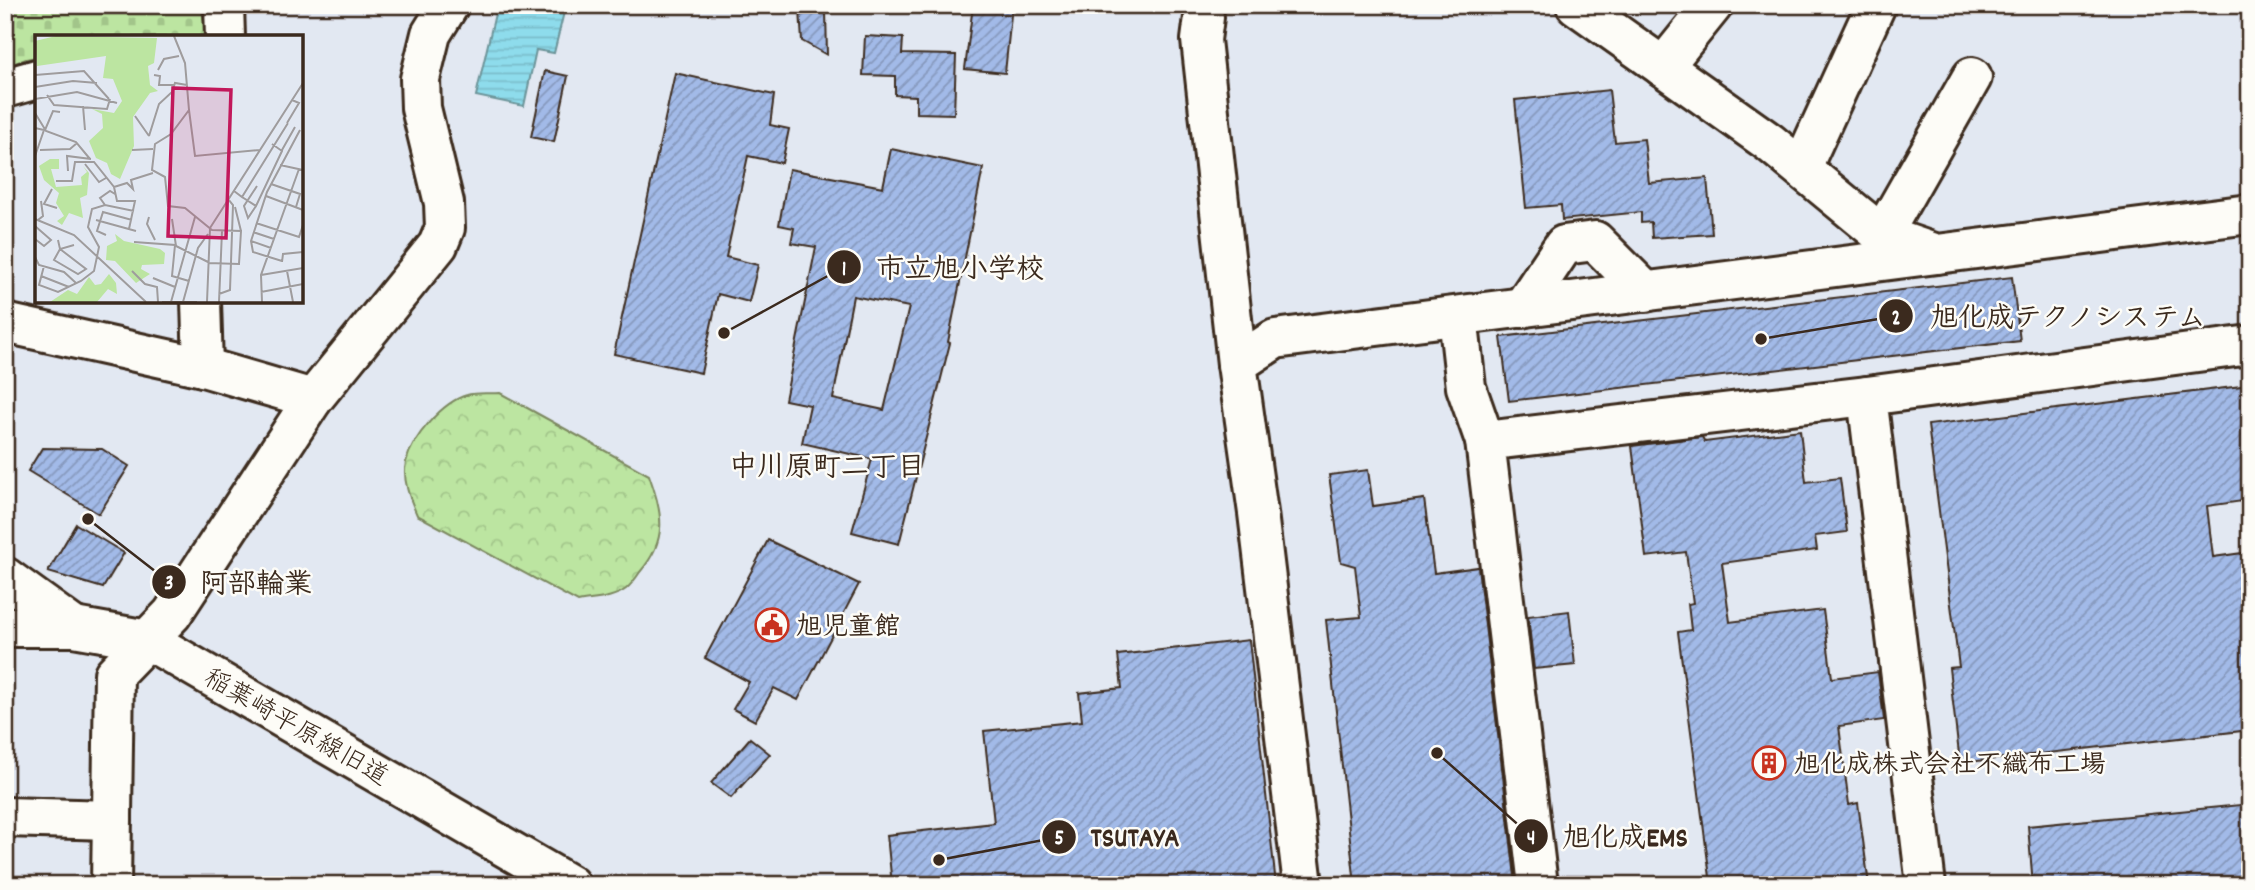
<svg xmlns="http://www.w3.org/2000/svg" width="2255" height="890" font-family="Dekko,'Klee One',sans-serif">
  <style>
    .cemetery { fill: url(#cemetery-stones); stroke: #7c8860; stroke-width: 2 }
    .park { fill: url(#park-crowns); stroke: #7c8860; stroke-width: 2 }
    .water { fill: url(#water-rules); stroke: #6d959a; stroke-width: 2 }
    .building { fill: url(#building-hatch); stroke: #3b2a1e; stroke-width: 2; fill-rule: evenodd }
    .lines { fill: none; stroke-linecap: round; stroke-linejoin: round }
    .minor-casing { stroke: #3b2a1e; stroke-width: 44 }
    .minor { stroke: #fdfcf7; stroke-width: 38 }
    .labels { text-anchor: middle; stroke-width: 5; stroke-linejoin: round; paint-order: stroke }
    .poi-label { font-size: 26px; font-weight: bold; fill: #3b2a1e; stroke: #fdfcf7; text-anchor: start }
    .street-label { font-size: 26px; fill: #3b2a1e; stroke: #fdfcf7 }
    .neighbourhood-label { font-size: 28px; font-weight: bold; fill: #3b2a1e; stroke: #fdfcf7 }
    .inset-road { fill: none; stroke: #9f9c9d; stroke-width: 2 }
    .view { fill: #c2185b; fill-opacity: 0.15; stroke: #c2185b; stroke-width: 3.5 }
    .inset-edge { fill: none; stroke: #3b2a1e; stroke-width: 3.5 }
    .leader { fill: none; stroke: #3b2a1e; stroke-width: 2.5 }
    .callout-dot { fill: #3b2a1e; stroke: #fdfcf7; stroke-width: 2.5 }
    .mark-label { font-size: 21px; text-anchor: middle; font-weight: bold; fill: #fff }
    .callout-label { font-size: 28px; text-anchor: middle; font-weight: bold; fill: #3b2a1e; stroke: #fdfcf7; stroke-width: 5; stroke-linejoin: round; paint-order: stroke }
  </style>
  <defs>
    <pattern id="cemetery-stones" width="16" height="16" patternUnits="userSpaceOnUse" patternTransform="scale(1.75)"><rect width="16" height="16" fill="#bce5a1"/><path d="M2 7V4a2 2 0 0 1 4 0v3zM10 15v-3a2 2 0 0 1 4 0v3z" fill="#a2c58a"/></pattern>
    <pattern id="park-crowns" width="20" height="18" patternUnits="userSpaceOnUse" patternTransform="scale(1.75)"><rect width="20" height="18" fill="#bce5a1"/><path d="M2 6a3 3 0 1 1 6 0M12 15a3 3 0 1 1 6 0" fill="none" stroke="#a2c58a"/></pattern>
    <pattern id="water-rules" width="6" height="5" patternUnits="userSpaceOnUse" patternTransform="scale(1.75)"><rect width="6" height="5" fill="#8edcec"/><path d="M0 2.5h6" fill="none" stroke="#7bbdca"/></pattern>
    <pattern id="building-hatch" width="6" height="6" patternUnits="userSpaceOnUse" patternTransform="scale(1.75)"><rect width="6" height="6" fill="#a2bae8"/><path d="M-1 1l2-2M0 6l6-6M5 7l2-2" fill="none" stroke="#8597bb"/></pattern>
  </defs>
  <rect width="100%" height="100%" fill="#e2e8f2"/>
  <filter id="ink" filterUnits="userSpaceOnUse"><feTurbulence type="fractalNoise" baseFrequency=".0143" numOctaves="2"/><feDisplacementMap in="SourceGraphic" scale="14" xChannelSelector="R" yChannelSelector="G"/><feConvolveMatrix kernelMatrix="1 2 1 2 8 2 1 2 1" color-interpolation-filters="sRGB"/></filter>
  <g filter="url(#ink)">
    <polygon class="cemetery" points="5,5 201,5 207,37 37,37 37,57 26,59 5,67"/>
    <path class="park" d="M500,393l149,82c14,38 19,65 -9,97 -4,6 -9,13 -14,17 -13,10 -33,10 -48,13l-161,-87c-7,-16 -15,-35 -11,-53 6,-24 36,-60 61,-67 9,-3 23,-1 33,-2z"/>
    <polygon class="water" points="497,5 531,5 564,12 554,53 536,50 524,106 476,96"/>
    <g class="building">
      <polygon points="973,5 1012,5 1005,73 965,69"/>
      <polygon points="800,10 826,11 827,55 802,41"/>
      <polygon points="865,36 903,38 902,54 956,55 954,114 916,113 916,96 895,95 895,76 863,75"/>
      <polygon points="545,71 568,76 554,142 531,137"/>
      <polygon points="675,73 774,95 770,125 789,129 782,163 748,156 726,257 758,265 749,302 718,294 701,373 614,354"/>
      <polygon points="1609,90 1615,142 1644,139 1649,183 1707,178 1712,234 1652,238 1651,222 1641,223 1641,212 1562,220 1561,205 1526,208 1515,100"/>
      <path d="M891,149l92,19 -35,174 2,1 -51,201 -47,-12 20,-73 -70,-16 8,-38 -25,-5 31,-153 -25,-4 3,-15 -15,-3 10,-56 94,18zM853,296l56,11 -25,103 -51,-11z"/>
      <polygon points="2012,277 2020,341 1509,401 1501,337"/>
      <polygon points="2250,385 2250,438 2247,439 2250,462 2250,500 2207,506 2213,557 2250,552 2250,730 1960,763 1949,668 1959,667 1928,425"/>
      <polygon points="1800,430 1806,482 1840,478 1847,532 1815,536 1817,550 1722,563 1730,622 1823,610 1832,678 1878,672 1884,720 1839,726 1849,805 1858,803 1869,885 1711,885 1678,632 1691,630 1688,604 1693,603 1686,552 1646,557 1632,446 1702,437 1705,442"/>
      <polygon points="42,448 102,449 129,466 99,514 28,471"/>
      <polygon points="1368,470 1373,506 1424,499 1434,573 1478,567 1516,885 1355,885 1326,620 1361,617 1355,566 1341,562 1329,475"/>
      <polygon points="76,524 124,553 103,588 48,572"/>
      <polygon points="768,540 859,584 798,700 774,688 755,721 733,709 749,682 705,658"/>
      <polygon points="1569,611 1575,665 1534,669 1528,616"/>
      <polygon points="1249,640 1276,885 892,885 887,835 994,823 984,731 1082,721 1079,693 1122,688 1118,655"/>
      <polygon points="750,738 770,754 731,798 711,783"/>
      <polygon points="2250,804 2250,885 2033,885 2028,826"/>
    </g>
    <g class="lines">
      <defs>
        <g id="minor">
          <polyline points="224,5 225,37"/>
          <polyline points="1576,5 1769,142 1882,235 1937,254 2250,214"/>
          <polyline points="1204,17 1201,40 1237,364"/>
          <polyline points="1663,67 1713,5"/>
          <polyline points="5,88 37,79"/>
          <polyline points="1802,167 1876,5"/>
          <polyline points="1882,235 1972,77"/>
          <polyline points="201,301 203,367"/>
          <polyline points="1522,308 1564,245 1595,241 1646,292"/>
          <polyline points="1458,316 1466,387 1485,441"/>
          <polyline points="5,323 203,367 313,399"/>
          <polyline points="5,577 74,627"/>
          <polyline points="5,627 74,627 148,640 570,885"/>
          <polyline points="5,817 112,820"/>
          <polyline points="111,885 114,674 172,614 313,399 438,245 445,228 444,203 421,108 420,79 431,34 449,5"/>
          <polyline points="1303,885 1258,513 1237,364 1275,339 1937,254"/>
          <polyline points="1538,885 1485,441 1867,396"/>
          <polyline points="1926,885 1867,396 2250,345"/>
        </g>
      </defs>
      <use href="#minor" class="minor-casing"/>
      <use href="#minor" class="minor"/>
    </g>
  </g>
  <defs>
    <symbol id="civic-ring" viewBox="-11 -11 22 22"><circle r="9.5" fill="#fdfcf7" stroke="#c8321e" stroke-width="1.5"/><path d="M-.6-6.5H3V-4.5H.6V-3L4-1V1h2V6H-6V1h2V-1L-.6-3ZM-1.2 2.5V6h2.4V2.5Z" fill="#c8321e"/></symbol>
    <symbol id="building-ring" viewBox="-11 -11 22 22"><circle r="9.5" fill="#fdfcf7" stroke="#c8321e" stroke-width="1.5"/><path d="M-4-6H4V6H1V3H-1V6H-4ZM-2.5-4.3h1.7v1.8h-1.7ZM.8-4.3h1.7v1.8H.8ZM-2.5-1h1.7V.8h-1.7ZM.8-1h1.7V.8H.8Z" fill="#c8321e"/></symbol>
  </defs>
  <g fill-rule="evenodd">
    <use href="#civic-ring" x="753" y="606" width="38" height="38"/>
    <use href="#building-ring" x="1750" y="744" width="38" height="38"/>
  </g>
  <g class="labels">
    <g class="poi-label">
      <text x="796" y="634">旭児童館</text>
      <text x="1794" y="772">旭化成株式会社不織布工場</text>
    </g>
    <g class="street-label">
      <text transform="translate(297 726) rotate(30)" y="9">稲葉崎平原線旧道</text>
    </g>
    <g class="neighbourhood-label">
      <text x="827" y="475">中川原町二丁目</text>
    </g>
  </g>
  <g transform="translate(35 35)">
    <rect width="268" height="268" fill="#e2e8f2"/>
    <path d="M21,1l101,2 -3,25 -6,3 2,19 8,6 -8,2 -17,24 1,29 -14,33 -9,-5 -4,-11 -11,-5 -7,-17 14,-13 -1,-14 -10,-5 22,4 8,-12 -9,-22 -10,-1 3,-22 -69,10 -2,-25zM15,124h9v10h-8l5,18 26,-2 -1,-8 6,-5 -4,-6 6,7 -2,22 -7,3 3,20 -14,-5 -7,12 -5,-4 7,-5 -8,-13 3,-10 -15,-13 -5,-14zM80,199l9,7 36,8 5,4 -1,11 -22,1 -1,4 9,5 -14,9 -21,-22 -9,-1 1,-14 10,-5zM74,239l7,9 1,11 -9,-5 -11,13h-47l18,-12 9,4 12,-17 6,8 6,-1z" fill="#bce5a1"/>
    <path class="inset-road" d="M139,1l11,27 4,47 -18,24 -16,10 -3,26 13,7 3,29 17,2 27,22 29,1 -2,33 -31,-1M123,35l6,-11 15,-3M0,40l49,-4 25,28M119,40l6,1 -1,9h15M0,52l38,-6 24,2M12,60l7,10 53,4 3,-10M0,64l42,-7 40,11M48,71l2,24M154,75l6,46 65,-6M0,78l11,18 30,11 14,17M100,81l14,20M252,88l12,-20 -7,-3M0,93l9,2 -9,26M10,95l8,-19 7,1M114,101l10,-32 13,-12 3,-9 12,2M5,115l30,-1 7,-6M97,115l21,-1M247,115l13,-23M50,129l14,18 7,-4M245,130l23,5M33,136l-1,-15 24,3M21,146h16l3,-19h19l20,25 3,14h18l-6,28M236,149l29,10 -4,13M79,152l13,-4 6,6 -2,-9 22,-7M17,154l-8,15 13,4M199,156l8,6 46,-74M231,161l37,14M207,162l14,9 26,-55 -10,-7M70,170l-5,-7 10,-7 5,3M221,171l-8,12 -4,-12 13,-20M200,172l6,24M114,182l-2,7 8,16M0,184l39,16 72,67M137,184l4,27 32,16M3,185l5,-4 -2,-15M61,185l40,11M221,188l43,14 4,-12M0,191l16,14 -7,6 -9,-7M218,197l21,7M71,200l-9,-4 6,-19 29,8M23,205l2,9 26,20 -8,5 -24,-14 6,-11 14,-4M216,206l20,7M99,207l41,3 -3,31 17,5M0,222l4,8 25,7 12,11M247,226l-29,-9 -2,-11 16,-49 33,-62M247,227l1,-8 20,-2M9,231l-5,19 19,7 23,-11 13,-10 5,-24 -11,-20 4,-18 13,-4 29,6M97,236l13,13 12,3 1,15M252,236l6,31M226,240l42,-7M6,241l28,11M118,243l22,9M226,257l42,-8M184,259l11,-4 3,-85 -5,-6M127,267h35M136,267l24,-85M148,267l15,-54 10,-14M172,267l3,-74 93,-145M184,267l3,-71M227,267l-1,-27 38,-106"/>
    <path class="view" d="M138,53l58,2 -5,148 -58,-2z"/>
    <rect width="268" height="268" class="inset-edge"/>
  </g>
  <path class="leader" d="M724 333L844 267M1761 339L1896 316M88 519L169 582M1437 753L1531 836M939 860L1059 837"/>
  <g class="callout-dot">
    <circle cx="724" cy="333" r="7"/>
    <circle cx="1761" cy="339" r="7"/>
    <circle cx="88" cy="519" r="7"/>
    <circle cx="1437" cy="753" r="7"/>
    <circle cx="939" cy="860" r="7"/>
    <circle cx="844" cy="267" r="18"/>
    <circle cx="1896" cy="316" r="18"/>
    <circle cx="169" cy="582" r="18"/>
    <circle cx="1531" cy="836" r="18"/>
    <circle cx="1059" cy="837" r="18"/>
  </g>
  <g class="mark-label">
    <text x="844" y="275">1</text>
    <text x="1896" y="324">2</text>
    <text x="169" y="589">3</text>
    <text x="1531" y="844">4</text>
    <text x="1059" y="844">5</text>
  </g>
  <g class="callout-label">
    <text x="960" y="277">市立旭小学校</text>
    <text x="2068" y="326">旭化成テクノシステム</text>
    <text x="256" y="592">阿部輪業</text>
    <text x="1625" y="846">旭化成EMS</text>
    <text x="1135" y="846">TSUTAYA</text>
  </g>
  <rect width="2255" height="890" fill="none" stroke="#fdfcf7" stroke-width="28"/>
  <rect x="14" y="14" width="2227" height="862" fill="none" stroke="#3b2a1e" stroke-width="2.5" filter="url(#ink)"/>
</svg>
